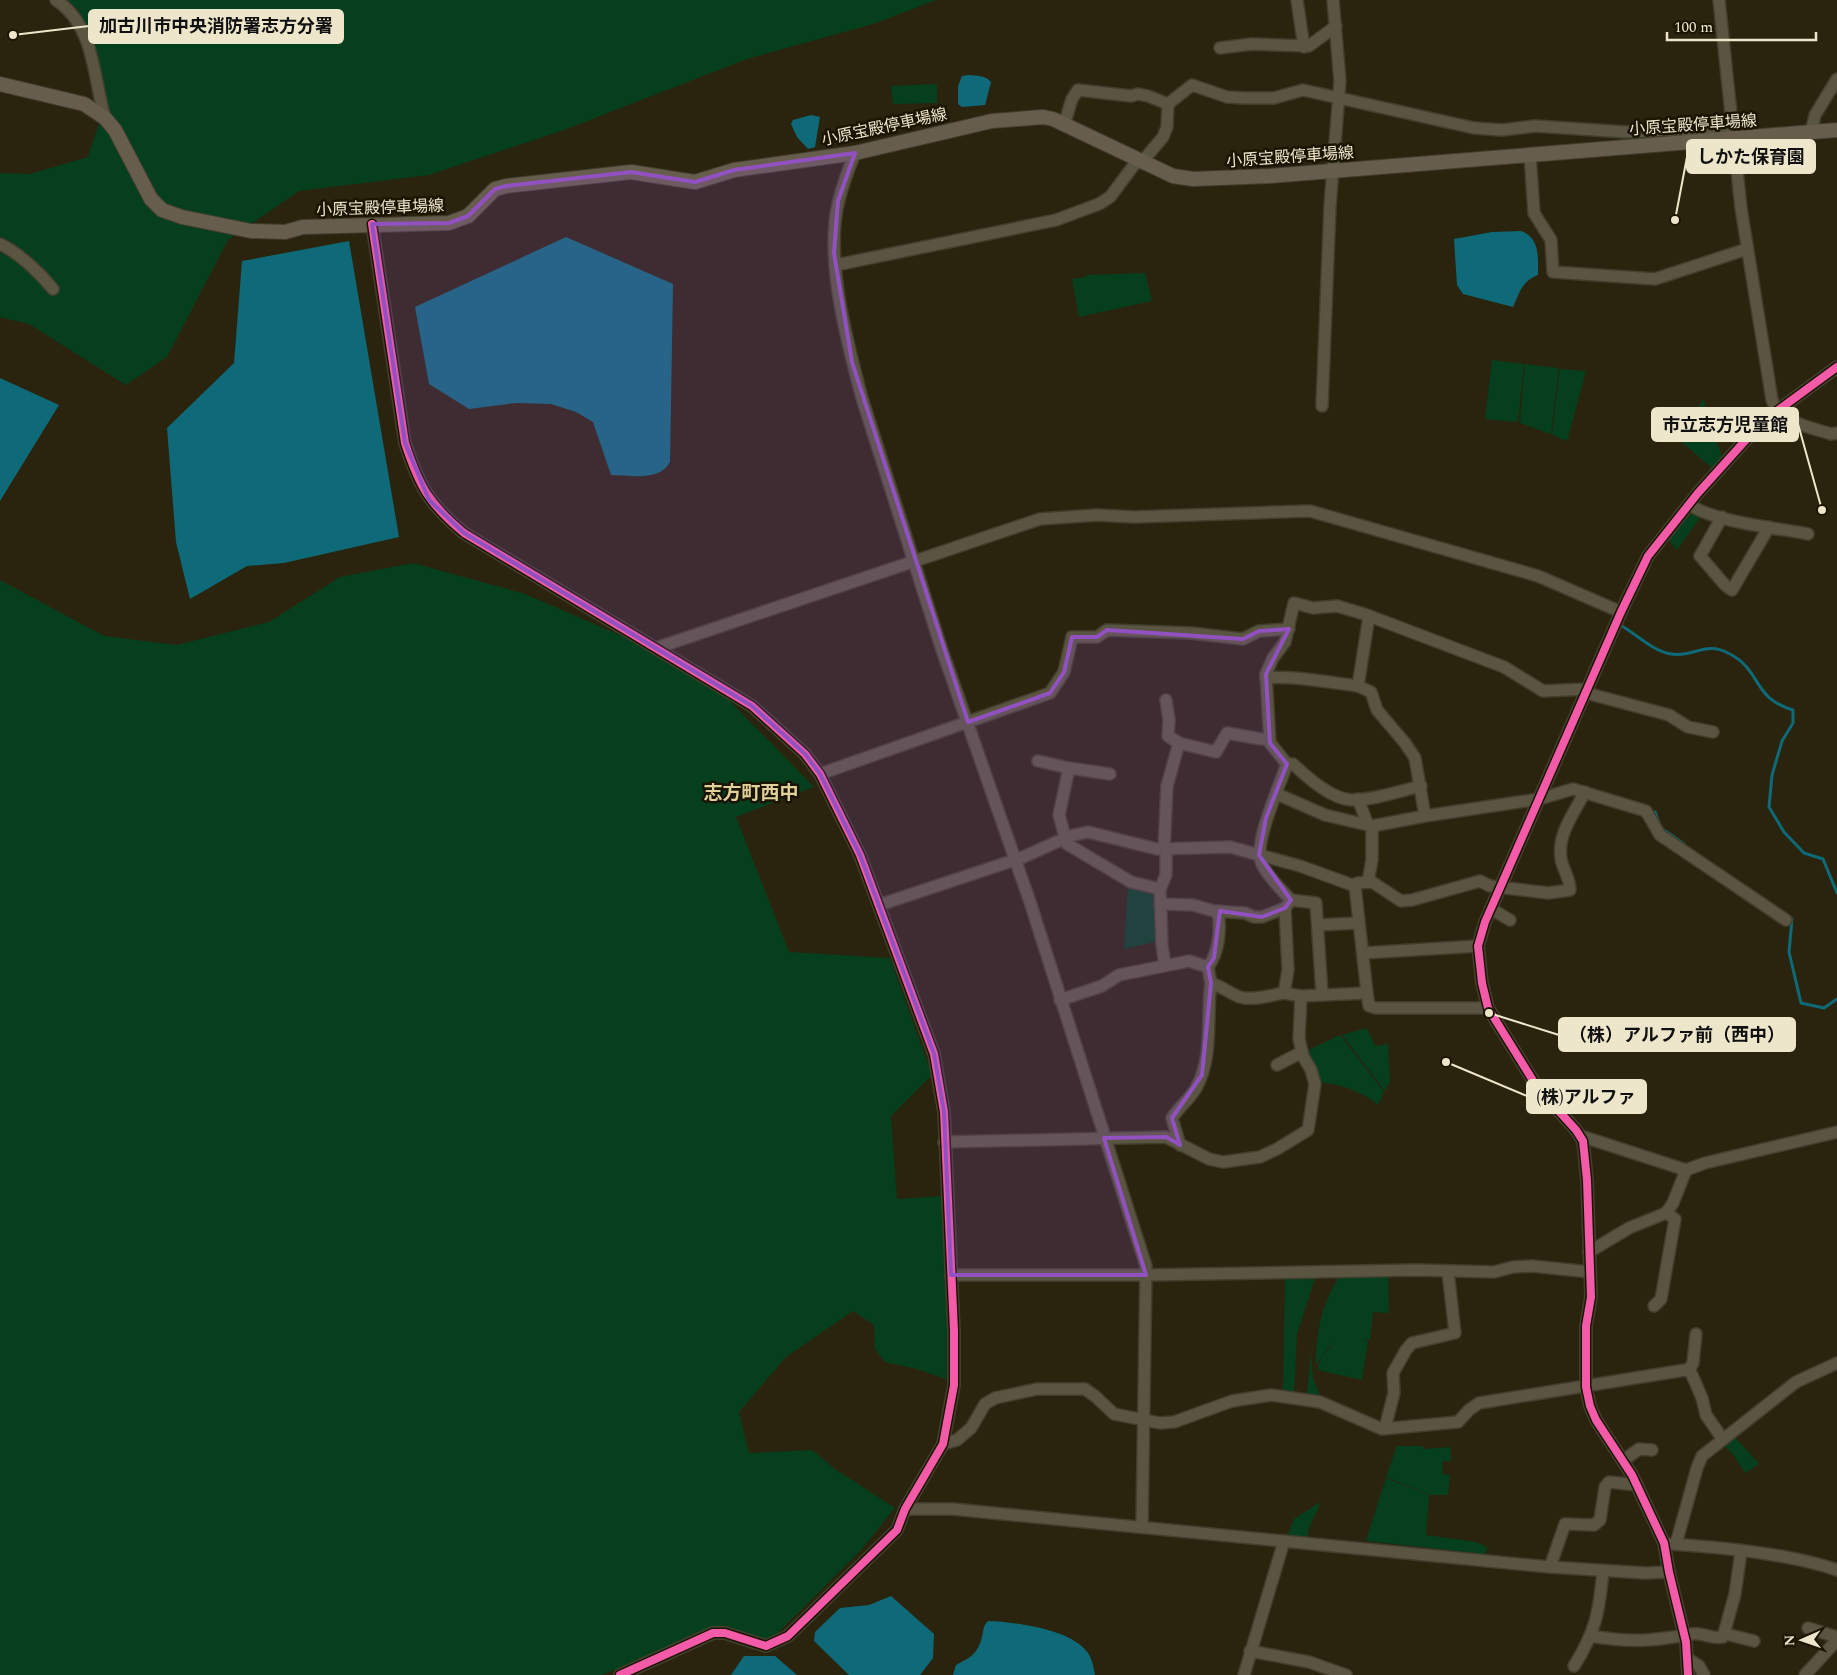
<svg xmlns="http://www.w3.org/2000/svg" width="1837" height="1675" font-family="Spectral,'Noto Sans JP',serif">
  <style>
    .green { fill: #063f1e }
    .water { fill: #0e6a78 }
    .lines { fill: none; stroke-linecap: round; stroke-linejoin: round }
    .stream { stroke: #0e6a78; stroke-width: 3 }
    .minor-casing { stroke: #423e2e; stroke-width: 14 }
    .major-casing { stroke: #423e2e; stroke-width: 16 }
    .minor { stroke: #5a5540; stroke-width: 11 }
    .major { stroke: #675d4d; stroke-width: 14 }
    .cycleway-casing { stroke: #1a1402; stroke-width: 11 }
    .cycleway { stroke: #f35aa7; stroke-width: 8 }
    .marked { fill: #9251c1; fill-opacity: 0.2; stroke: #9251c1; stroke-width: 4; stroke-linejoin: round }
    .labels { text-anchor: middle; stroke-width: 5; stroke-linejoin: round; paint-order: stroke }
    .street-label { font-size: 16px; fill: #ede6cb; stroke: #1a1402 }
    .quarter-label { font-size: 19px; font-weight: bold; fill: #e0d09a; stroke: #1a1402 }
    .leader { fill: none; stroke: #ede6cb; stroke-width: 2 }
    .callout-dot { fill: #ede6cb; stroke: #1a1402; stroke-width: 2 }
    .callout { fill: #ede6cb; stroke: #ede6cb; stroke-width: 2 }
    .callout-label { font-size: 18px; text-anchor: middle; font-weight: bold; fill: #111 }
  </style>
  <rect width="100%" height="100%" fill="#2a240e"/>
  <g class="green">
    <polygon points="64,0 936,0 873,24 747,59 564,130 429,175 299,191 228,240 167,357 126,385 29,324 0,317 0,173 30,174 88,157 107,100 91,33 77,8"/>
    <polygon points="937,84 937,103 893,104 891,86"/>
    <polygon points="1145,273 1152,301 1079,317 1072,279 1085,277 1087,275"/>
    <polygon points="1492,360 1524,364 1518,422 1485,419"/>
    <polygon points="1525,364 1559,368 1551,434 1520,423"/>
    <polygon points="1560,369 1586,371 1567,441 1552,435"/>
    <polygon points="1704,399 1708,421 1722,456 1712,468 1676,437"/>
    <polygon points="1691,513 1701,516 1677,550 1667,537 1687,514 1688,517 1691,516"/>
    <polygon points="413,563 525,594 638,643 724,695 814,787 736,817 789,952 890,958 932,1075 891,1116 897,1199 943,1196 952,1381 917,1369 885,1362 875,1349 874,1325 853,1311 786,1357 739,1412 749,1453 812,1450 835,1469 895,1508 860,1551 770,1641 713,1627 602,1675 0,1675 0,580 104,636 177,645 269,622 340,577"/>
    <polygon points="1128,884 1158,890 1159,941 1124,949"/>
    <polygon points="1367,1028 1375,1046 1388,1044 1390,1082 1385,1091 1342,1035"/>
    <path d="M1340,1035l44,57 -6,13c-14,-13 -41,-23 -60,-22l-14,-31z"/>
    <path d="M1342,1273h46l1,40 -16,-1 -3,28 -10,-1 8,2 -6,39 -44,-10c1,-15 14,-25 26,-31l-16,9 -12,17c0,-34 6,-64 26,-92z"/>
    <polygon points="1315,1278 1297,1334 1294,1392 1283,1390 1285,1279"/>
    <polygon points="1311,1353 1313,1378 1320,1396 1307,1393"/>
    <polygon points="1733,1435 1759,1464 1745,1473 1733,1454 1722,1443"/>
    <polygon points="1397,1446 1423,1446 1424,1449 1451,1447 1451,1461 1443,1461 1442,1474 1450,1475 1448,1495 1430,1495 1386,1477"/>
    <polygon points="1386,1478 1429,1495 1426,1535 1476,1542 1487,1547 1486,1554 1366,1541"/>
    <path d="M1320,1502c-3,14 -11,19 -13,36l-19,-3 6,-16z"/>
  </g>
  <g class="water">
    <path d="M968,75c8,1 18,0 23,7l-6,23 -23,2 -4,-3v-18l4,-10z"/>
    <polygon points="811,115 820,117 815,147 808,149 797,137 791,124 793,120"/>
    <path d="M1521,231c19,7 17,26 17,44 -16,6 -18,17 -25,32l-50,-13 -6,-9 -3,-46 38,-7z"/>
    <path d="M566,237l107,47 -3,178c-11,20 -39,13 -59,13l-18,-53 -17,-10 -25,-8 -35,-1 -47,6 -40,-25 -14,-77z"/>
    <polygon points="349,241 399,537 284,563 247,566 190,599 176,542 167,428 234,363 242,261"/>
    <polygon points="0,378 59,405 0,501"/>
    <polygon points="891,1596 934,1634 933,1658 920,1675 849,1675 814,1641 815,1632 840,1608 869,1605"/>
    <path d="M988,1621c27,1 84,8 100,32 4,6 6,15 7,22h-142l3,-10c18,-9 23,-13 27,-33 1,-5 1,-7 5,-11z"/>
    <polygon points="744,1656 775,1656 797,1675 731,1675"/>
  </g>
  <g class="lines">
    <g class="stream">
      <path d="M1622,626c15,9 31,25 49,28 23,4 34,-14 59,0 32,17 22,44 63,56v13l-11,18 -10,34 -3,32 15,25 20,21 19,6 14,34"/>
      <polyline points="1655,812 1661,828 1684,844"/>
      <polyline points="1789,917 1792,919 1789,952 1801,1003 1824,1008 1837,999"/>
    </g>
    <defs>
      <g id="minor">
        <path d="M56,0c39,25 37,78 49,118"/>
        <polyline points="1297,0 1304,47"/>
        <path d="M1719,0l22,208 31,192c8,23 38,27 59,34l6,-1"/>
        <polyline points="1220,48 1252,44 1309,46 1336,26"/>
        <polyline points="1064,125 1072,99 1078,90 1131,96 1138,94 1148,96 1168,104"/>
        <polyline points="1811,132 1815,115 1837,79"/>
        <path d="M855,153c-6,15 -12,31 -16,47 -15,56 8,142 23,198l79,249 89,255 116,364 -4,261"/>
        <polyline points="1530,154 1534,213 1551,240 1553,272 1655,279 1747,249"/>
        <polyline points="1141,163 1163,137 1167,127 1168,104 1192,85 1227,97 1244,98 1274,98 1303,90 1474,128 1502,130 1535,126 1626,132 1716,128 1732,139"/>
        <path d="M372,224l33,219c14,43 24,61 59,90l288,173 53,48 15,20 40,81 74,199 10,58 10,219v54l-11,59 -38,65 -8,21 -109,106 -22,10 -41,-13h-12l-93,42"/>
        <path d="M0,244c19,9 40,29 53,45"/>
        <polyline points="836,265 1056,220 1099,204 1110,197 1137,161"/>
        <polyline points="1322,406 1330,206 1340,81 1333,0"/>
        <path d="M1689,504c23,18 89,24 119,30"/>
        <polyline points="1722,517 1700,556 1725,585 1732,590 1769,527"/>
        <polyline points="1369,616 1358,686 1371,692 1377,710 1405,743 1415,758 1425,816"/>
        <polyline points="656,648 1040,519 1097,515 1134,517 1310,511 1538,576 1621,612"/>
        <path d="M1266,678c31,-2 61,4 92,8"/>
        <polyline points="1586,693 1669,715 1688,727 1713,732"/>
        <polyline points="1166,700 1169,720 1168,736 1179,743 1216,752 1227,733 1261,739 1269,739"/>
        <polyline points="1038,761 1069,768 1059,815 1067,844 1131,882 1160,889"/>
        <path d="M1287,764h6c15,14 38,35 59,36 22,0 48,-9 69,-14"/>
        <polyline points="1069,768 1110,774"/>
        <polyline points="820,774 1050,693 1064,672 1072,637 1097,637 1107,630 1191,633 1243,639 1259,631 1289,629"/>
        <polyline points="1277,794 1325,815 1372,826 1425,816 1539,799 1573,789 1646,811 1660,835 1786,920"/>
        <polyline points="1358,799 1368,825"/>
        <polyline points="1164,849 1167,786 1179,743"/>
        <polyline points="1368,882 1372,860 1372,826"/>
        <polyline points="1355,886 1367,993"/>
        <polyline points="1291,900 1316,903 1322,994"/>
        <polyline points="1160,904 1193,905 1214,911 1245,913 1254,917 1262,917 1285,908"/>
        <path d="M879,905l142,-47 49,-22 18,-4 69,17 73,-2 70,19 55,20 2,-3 15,-1 29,19 11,-1 68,-19 10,5 58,7 22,-3c0,-12 -7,-20 -9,-31 -4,-25 13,-46 24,-67"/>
        <polyline points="1491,909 1510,920"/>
        <polyline points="1318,925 1358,923"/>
        <polyline points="1363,953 1478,946"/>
        <polyline points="1165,965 1162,945 1160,889 1166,875 1166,849"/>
        <path d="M1208,967c11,-15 13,-37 10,-56"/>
        <path d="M1060,1000l42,-14 17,-11 70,-14 19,6 3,16c10,3 20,11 29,14 13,4 31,-2 44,-4"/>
        <path d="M1488,1008h-112l-7,-2 -2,-13 -66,3 -17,-3 4,-23 -3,-62 6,-8c-10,-11 -23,-23 -29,-36 -10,-18 18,-79 25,-100l-17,-21 -4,-69 7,-16 12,-16 9,-39 19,5 24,-2 27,8 140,53 39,24 44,-2"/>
        <polyline points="1277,1065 1302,1052"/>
        <polyline points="1581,1136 1686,1170 1705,1163 1837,1132"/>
        <polyline points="944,1142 1166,1137 1209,1159 1223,1162 1260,1157 1277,1149 1308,1130 1315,1084 1311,1070 1303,1056 1299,1039 1301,996"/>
        <path d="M1180,1145l-8,-27c7,-11 18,-19 24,-30 18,-31 10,-72 15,-105"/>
        <polyline points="1589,1252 1629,1228 1666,1213 1673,1203 1686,1170"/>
        <polyline points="951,1275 1146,1275 1416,1270 1494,1272 1513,1267 1532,1266 1590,1272"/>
        <polyline points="1654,1306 1661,1299 1675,1219 1666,1213"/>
        <polyline points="1689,1370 1693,1363 1696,1334"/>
        <polyline points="1385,1428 1394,1393 1393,1373 1406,1350 1412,1343 1455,1333 1448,1272"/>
        <polyline points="943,1444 957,1440 971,1428 985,1404 995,1398 1037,1389 1085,1389 1096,1397 1114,1414 1160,1423 1174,1422 1232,1401 1271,1395 1320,1402 1382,1429 1458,1422 1469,1410 1479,1403 1685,1370 1689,1370 1692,1375 1702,1398 1706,1415 1722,1438"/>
        <polyline points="1624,1460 1639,1449 1652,1450"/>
        <polyline points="905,1509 952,1509 1550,1567 1645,1573 1669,1572"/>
        <path d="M1669,1544c50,3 121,10 168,26"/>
        <polyline points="1676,1544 1697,1468 1702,1456 1796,1382 1837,1363"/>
        <polyline points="1550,1567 1565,1524 1594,1525 1600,1520 1605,1487 1609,1482 1637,1485"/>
        <polyline points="1808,1628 1837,1637"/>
        <polyline points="1726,1634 1754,1641"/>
        <path d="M1591,1636c41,7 61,5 101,-2 11,-2 21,6 31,3l12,-43 6,-42"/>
        <polyline points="1250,1651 1309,1662 1346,1675"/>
        <polyline points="1688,1659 1699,1666 1704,1675"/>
        <path d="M1574,1666c22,-35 25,-54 29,-95"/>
        <polyline points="1244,1675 1284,1541"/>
        <polyline points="1688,1675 1686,1642 1669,1572 1664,1543 1632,1475 1596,1420 1590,1406 1586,1387 1586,1326 1591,1297 1587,1180 1583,1141 1576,1130 1537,1087 1488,1008 1482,983 1478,946 1485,922 1621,612 1648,556 1698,493 1762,422 1837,367"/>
        <polyline points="1805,1675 1837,1640"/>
      </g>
      <polyline id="major" points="0,84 84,104 105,118 115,130 151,199 162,210 182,217 251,231 285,232 303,227 449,223 468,216 495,189 506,186 631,172 695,182 734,170 855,153 992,121 1043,117 1053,119 1173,176 1193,179 1270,176 1837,130"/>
    </defs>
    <use href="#minor" class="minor-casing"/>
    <use href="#major" class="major-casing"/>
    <use href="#minor" class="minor"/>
    <use href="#major" class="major"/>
    <defs>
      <g id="cycleway">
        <path d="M372,224l33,219c14,43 24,61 59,90l288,173 53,48 15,20 40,81 74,199 10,58 10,219v54l-11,59 -38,65 -8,21 -109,106 -22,10 -41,-13h-12l-93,42"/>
        <polyline points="1688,1675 1686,1642 1669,1572 1664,1543 1632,1475 1596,1420 1590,1406 1586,1387 1586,1326 1591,1297 1587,1180 1583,1141 1576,1130 1537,1087 1488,1008 1482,983 1478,946 1485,922 1621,612 1648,556 1698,493 1762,422 1837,367"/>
      </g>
    </defs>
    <use href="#cycleway" class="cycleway-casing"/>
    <use href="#cycleway" class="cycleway"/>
  </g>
  <path class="marked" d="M855,153l-17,48 -4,52 18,109 116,360 82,-29 14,-21 8,-35h25l10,-7 136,9 16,-8 30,-2 -23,45 4,69 17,21 -21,54 -7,37 32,45 -6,8 -23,9 -42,-6 -6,47 -6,9 3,16 -9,92 -30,43 8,27 -14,-8 -62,1 42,137h-195l-7,-163 -10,-58 -74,-199 -40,-81 -15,-20 -53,-48 -288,-173 -35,-33 -24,-57 -33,-219 77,-1 19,-7 27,-27 11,-3 125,-14 64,10 39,-12z"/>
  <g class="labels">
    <g class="street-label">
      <text transform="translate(1693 124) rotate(-4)" y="6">小原宝殿停車場線</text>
      <text transform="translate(884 126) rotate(-12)" y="6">小原宝殿停車場線</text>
      <text transform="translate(1290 156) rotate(-4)" y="6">小原宝殿停車場線</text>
      <text transform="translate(380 207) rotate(-2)" y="6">小原宝殿停車場線</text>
    </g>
    <g class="quarter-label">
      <text x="751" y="799">志方町西中</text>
    </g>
  </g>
  <path class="leader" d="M13 35L89 26M1675 220L1687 157M1822 510L1798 424M1489 1013L1559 1035M1446 1062L1527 1096"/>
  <g class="callout-dot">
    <circle cx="13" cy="35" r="5"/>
    <circle cx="1675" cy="220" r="5"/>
    <circle cx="1822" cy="510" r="5"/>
    <circle cx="1489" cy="1013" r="5"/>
    <circle cx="1446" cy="1062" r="5"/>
  </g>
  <g class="callout">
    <rect x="89" y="10" width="254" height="33" rx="5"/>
    <rect x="1687" y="140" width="128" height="33" rx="5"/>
    <rect x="1652" y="408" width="146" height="33" rx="5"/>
    <rect x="1559" y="1018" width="236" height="33" rx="5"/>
    <rect x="1527" y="1080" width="119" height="33" rx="5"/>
  </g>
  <g class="callout-label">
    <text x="216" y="32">加古川市中央消防署志方分署</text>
    <text x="1751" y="163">しかた保育園</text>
    <text x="1725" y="431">市立志方児童館</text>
    <text x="1677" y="1041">（株）アルファ前（西中）</text>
    <text x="1586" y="1103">(株)アルファ</text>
  </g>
  <g transform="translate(1802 1640) rotate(268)" stroke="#1a1402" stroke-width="4" paint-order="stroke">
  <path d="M0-4L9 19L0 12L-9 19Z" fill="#ede6cb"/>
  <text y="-8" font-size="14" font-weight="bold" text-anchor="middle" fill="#ede6cb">N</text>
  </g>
  <path d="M1667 32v8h149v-8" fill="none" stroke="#ede6cb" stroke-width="2.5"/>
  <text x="1674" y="32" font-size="15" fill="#ede6cb" stroke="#1a1402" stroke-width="4" paint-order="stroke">100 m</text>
</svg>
